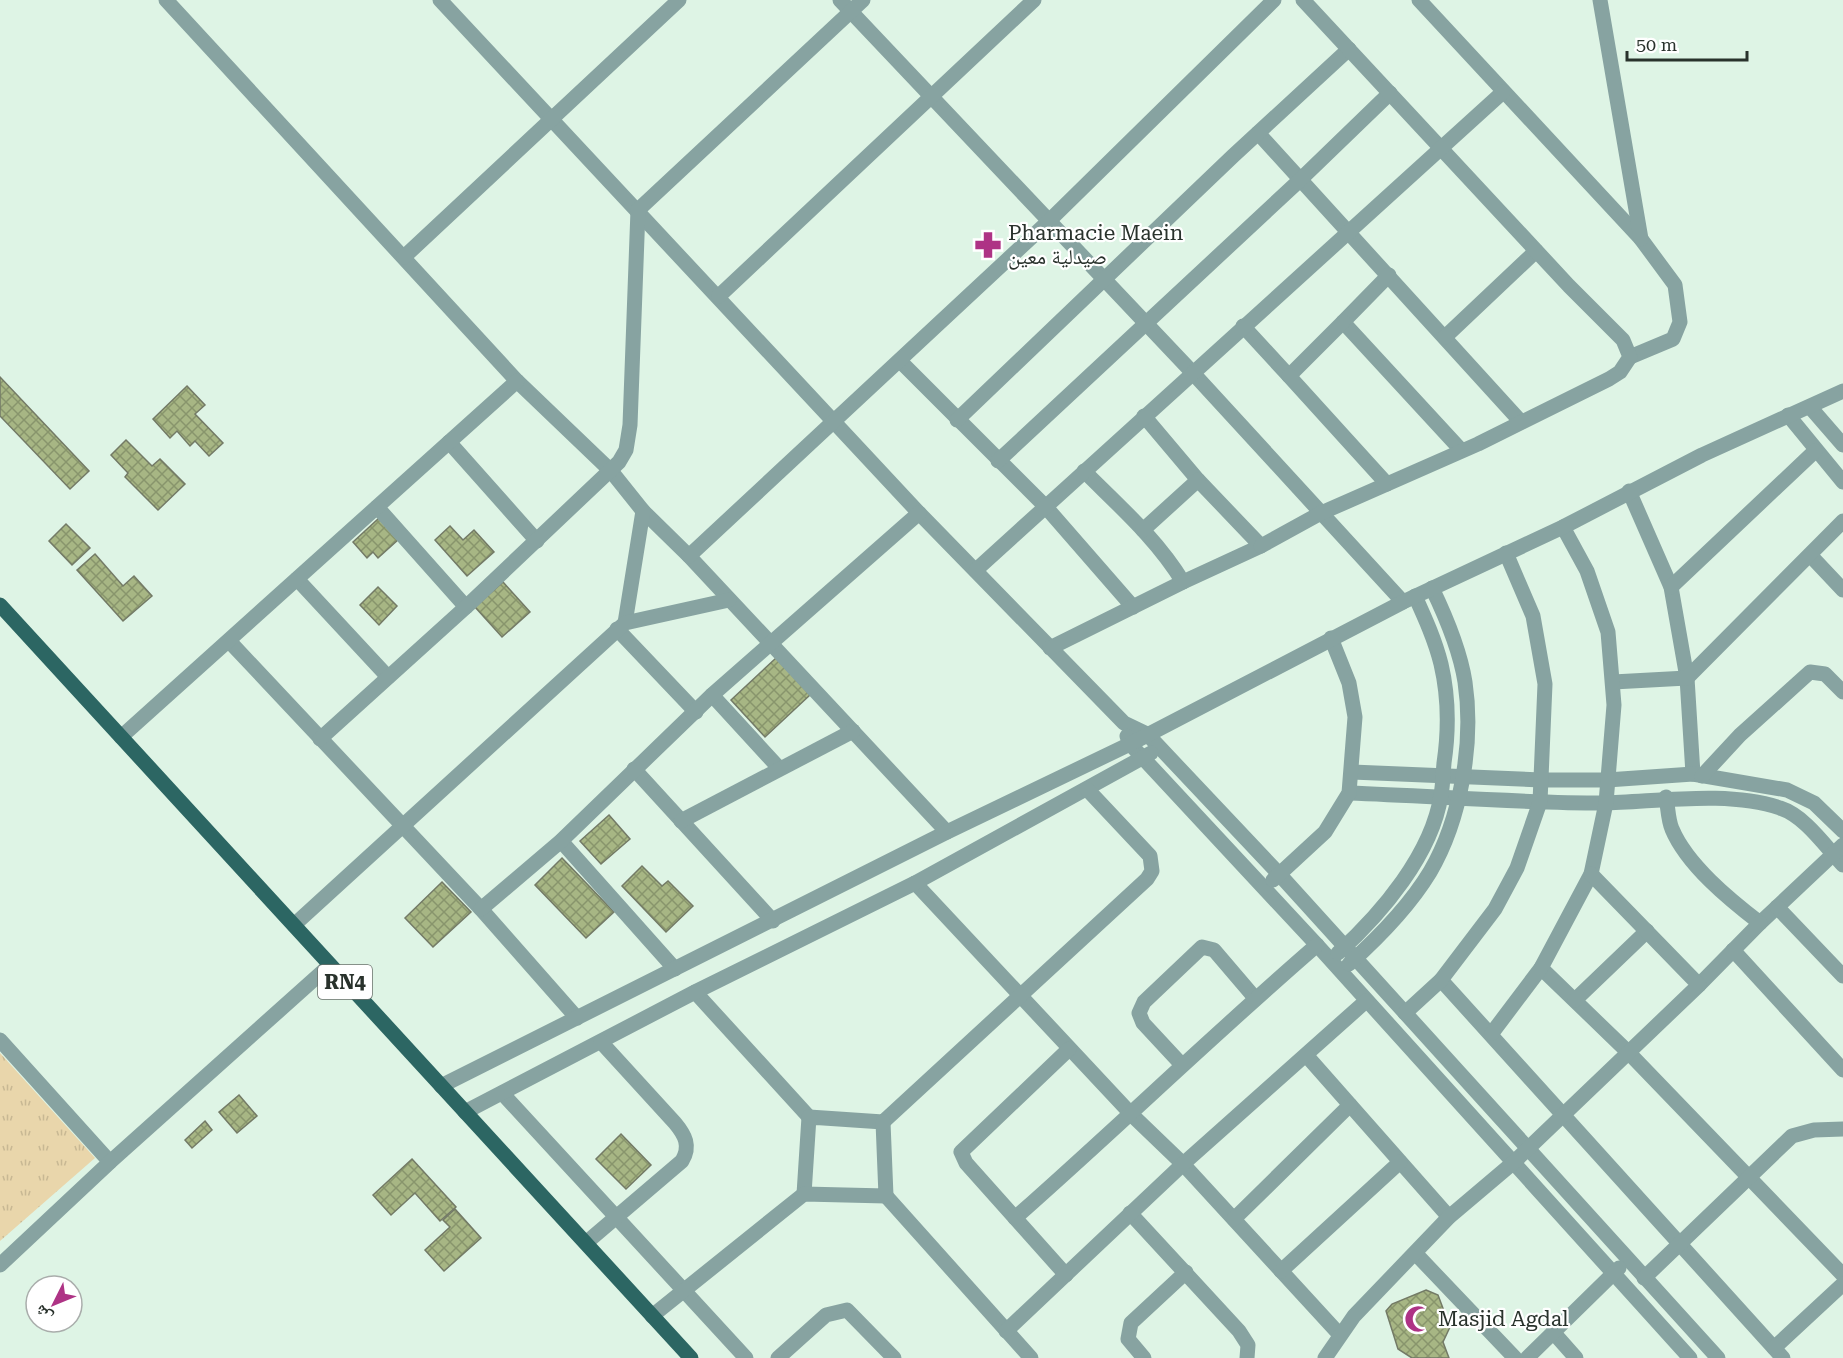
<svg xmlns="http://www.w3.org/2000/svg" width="1843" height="1358" font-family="'Roboto Serif','Noto Naskh Arabic',serif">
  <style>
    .grass { fill: url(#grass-tufts) }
    .building { fill: url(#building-cross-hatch); stroke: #737a66; stroke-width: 1.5 }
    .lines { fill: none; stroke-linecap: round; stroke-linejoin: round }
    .minor { stroke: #87a3a1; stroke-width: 15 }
    .primary { stroke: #2c6663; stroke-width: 15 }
    .labels { text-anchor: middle; stroke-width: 4.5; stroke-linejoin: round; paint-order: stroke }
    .shield { fill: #fff; stroke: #69706b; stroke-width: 1.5 }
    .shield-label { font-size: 20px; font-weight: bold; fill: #29322c }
    .poi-label { font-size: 21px; fill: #29322c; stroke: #fff; text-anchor: start }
  </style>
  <defs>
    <pattern id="grass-tufts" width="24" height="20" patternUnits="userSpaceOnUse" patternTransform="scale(1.5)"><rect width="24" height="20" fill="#e9d6ab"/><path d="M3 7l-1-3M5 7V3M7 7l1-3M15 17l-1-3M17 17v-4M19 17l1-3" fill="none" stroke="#c8b893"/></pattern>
    <pattern id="building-cross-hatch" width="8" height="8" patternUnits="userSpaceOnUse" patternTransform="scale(1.5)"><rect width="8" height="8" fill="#a7b684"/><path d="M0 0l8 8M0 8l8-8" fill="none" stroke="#88956c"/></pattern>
  </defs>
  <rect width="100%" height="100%" fill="#def4e5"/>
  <polygon class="grass" points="0,1053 95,1158 0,1241"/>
  <g class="building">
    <polygon points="0,377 89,471 70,489 0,416"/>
    <polygon points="187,386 205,405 195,414 223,443 209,456 195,441 190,446 177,431 170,438 153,419"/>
    <polygon points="126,440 152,466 160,459 185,484 158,510 125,477 128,473 111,455"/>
    <polygon points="379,518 399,539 378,558 373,552 367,558 353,542"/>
    <polygon points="66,524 90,548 72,565 49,541"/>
    <polygon points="450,526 463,540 474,530 494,552 467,576 435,540"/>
    <polygon points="95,554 123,586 134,576 152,596 123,621 77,570"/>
    <polygon points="503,582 530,612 502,637 475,607"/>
    <polygon points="378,587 397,606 379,625 360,605"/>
    <polygon points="776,658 810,695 765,737 731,700"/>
    <polygon points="609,815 630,839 601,864 580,841"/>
    <polygon points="562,858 614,912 586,938 535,885"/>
    <polygon points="642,866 662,886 668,881 693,906 666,932 622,886"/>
    <polygon points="442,882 471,912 433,947 405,918"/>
    <polygon points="239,1095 257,1116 237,1133 219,1112"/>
    <polygon points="205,1121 212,1130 192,1148 185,1140"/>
    <polygon points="621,1134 651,1165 626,1189 596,1159"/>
    <polygon points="412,1159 456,1207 440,1221 415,1193 391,1215 373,1195"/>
    <polygon points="455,1209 481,1238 444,1271 425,1250 450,1227 443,1220"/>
    <polygon points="1426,1290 1438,1295 1450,1327 1443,1342 1449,1358 1412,1358 1398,1349 1386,1311 1392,1304"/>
  </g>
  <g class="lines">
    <g class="minor">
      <polyline points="166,0 517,381 611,471 643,511 689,556 947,832"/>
      <polyline points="440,0 919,513 1124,723 1147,734 1280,875 1718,1358"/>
      <polyline points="840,0 1192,372 1403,602"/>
      <polyline points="1419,0 1641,239 1675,285 1680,322 1673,339 1630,357"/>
      <polyline points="1600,0 1641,239"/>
      <polyline points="1258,133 1521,422"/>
      <polyline points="404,257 679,0"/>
      <polyline points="1389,275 1343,322 1461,450"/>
      <polyline points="719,296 1034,0"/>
      <polyline points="1243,326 1289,376 1343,322"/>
      <polyline points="1445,337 1536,251"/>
      <polyline points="900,361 1045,506 1133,607"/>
      <polyline points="1289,376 1387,484"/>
      <polyline points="1810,407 1843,445"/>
      <polyline points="1788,415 1843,482"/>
      <polyline points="957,420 1233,156 1349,49"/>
      <polyline points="449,442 537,541"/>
      <polyline points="998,461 1301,179 1390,93"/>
      <path d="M1084,471c35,35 73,68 99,111l78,-36 -63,-66 -54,-64"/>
      <polyline points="1629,491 1671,587 1687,678 1693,774"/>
      <polyline points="377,507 466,607"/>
      <polyline points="1143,530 1198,480"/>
      <polyline points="1261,546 1321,513 1478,444 1609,379 1620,372 1630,357 1623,340 1569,286 1303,0"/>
      <polyline points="1810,555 1843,590"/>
      <polyline points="689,556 1050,220 1274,0"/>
      <polyline points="976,570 1503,92"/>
      <polyline points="297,579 388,677"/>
      <polyline points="1671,587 1815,451"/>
      <polyline points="625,623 643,511"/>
      <polyline points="617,629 696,712"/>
      <polyline points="230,642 481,909 577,1018"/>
      <polyline points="1050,648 1183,582"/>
      <polyline points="1613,682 1687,678 1843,521"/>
      <polyline points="712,695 779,768"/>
      <polyline points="1127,736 1130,744 1317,945 1690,1358"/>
      <polyline points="121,737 517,381"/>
      <polyline points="320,739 466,607 619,462 626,450 630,425 638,210 863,0"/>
      <polyline points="634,769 773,921"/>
      <polyline points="1352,772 1541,780 1607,780 1693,774 1787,790 1814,803 1843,831"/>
      <polyline points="1702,776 1740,735 1810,672 1825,674 1843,692"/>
      <path d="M1349,793c85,3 169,10 254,10 53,-1 125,-13 177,5 25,8 45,38 63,57"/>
      <path d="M1666,797c2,10 2,23 6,32 15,36 58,71 88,94l83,-78"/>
      <polyline points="681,821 853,731"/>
      <polyline points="561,841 675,969"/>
      <polyline points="1273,880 1325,832 1349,793 1355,717 1349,683 1331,638"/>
      <polyline points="915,883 1132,1115 1183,1164 1340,1335"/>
      <polyline points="1777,907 1843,976"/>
      <polyline points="481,909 561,841 712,695 919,513"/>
      <polyline points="294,925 625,623 729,600"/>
      <polyline points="1733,950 1843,1070"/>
      <path d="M1338,953c44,-40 94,-99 103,-158 2,-11 2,-21 3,-32 5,-34 5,-65 -3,-99 -6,-24 -16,-46 -26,-68"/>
      <path d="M1349,964c29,-26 61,-59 81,-92 31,-53 44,-130 35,-190 -5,-32 -19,-65 -33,-94"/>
      <polyline points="1541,968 1629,1053 1843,1275"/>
      <polyline points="1441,980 1783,1358"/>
      <polyline points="1699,985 1760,923"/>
      <polyline points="695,992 809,1117"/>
      <polyline points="1575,1000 1647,931"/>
      <polyline points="1405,1013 1441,980 1495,909 1517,868 1540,802 1545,684 1533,616 1506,553"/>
      <polyline points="1492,1033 1541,968 1591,874 1606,803 1614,705 1608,632 1587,571 1563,527"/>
      <polyline points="0,1040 110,1162"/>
      <polyline points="1306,1055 1449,1217"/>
      <polyline points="1182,1065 1143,1023 1139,1013 1144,1002 1202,947 1214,950 1255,998"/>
      <polyline points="441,1086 947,832 1130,744 1403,602 1563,527 1702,455 1843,391"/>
      <polyline points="502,1093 746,1358"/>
      <polyline points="465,1112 695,992 915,883 1151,753"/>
      <polyline points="804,1194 809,1117 883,1122 1147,879 1152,871 1150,856 1087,789"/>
      <polyline points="886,1196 1031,1358"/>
      <polyline points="1130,1213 1239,1331 1248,1345 1247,1358"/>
      <path d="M1015,1218c102,-90 199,-184 302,-273"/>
      <polyline points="1234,1219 1350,1105"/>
      <path d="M587,1242l95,-81c9,-15 3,-26 -7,-38l-74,-81"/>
      <polyline points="1416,1254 1515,1358"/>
      <polyline points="0,1265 110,1162 330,965"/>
      <polyline points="1281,1271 1400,1162"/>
      <polyline points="1066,1275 966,1163 961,1152 1069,1049"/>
      <polyline points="1644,1278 1792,1136 1814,1130 1843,1129"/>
      <polyline points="652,1316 804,1194 886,1196 883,1122"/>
      <polyline points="1006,1331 1183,1164 1366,1001"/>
      <polyline points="1553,1332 1576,1358"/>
      <polyline points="1774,1348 1843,1284"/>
      <polyline points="778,1358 826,1315 847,1310 894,1358"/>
      <polyline points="1144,1358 1128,1339 1131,1323 1186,1272"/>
      <polyline points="1325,1358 1354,1316 1449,1217 1514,1162 1699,985 1591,874"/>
      <polyline points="1527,1358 1619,1268"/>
    </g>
    <polyline class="primary" points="0,605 691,1358"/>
  </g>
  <defs>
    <symbol id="pharmacy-bare" viewBox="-9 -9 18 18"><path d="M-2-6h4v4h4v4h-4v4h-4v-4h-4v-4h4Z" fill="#ae3385" stroke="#fff" stroke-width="2.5" paint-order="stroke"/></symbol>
    <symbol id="mosque-bare" viewBox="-9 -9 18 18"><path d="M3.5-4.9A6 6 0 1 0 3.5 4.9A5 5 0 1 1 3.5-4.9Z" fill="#ae3385" stroke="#fff" stroke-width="2.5" paint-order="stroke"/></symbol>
  </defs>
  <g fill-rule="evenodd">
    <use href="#pharmacy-bare" x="969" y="226" width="38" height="38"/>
    <use href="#mosque-bare" x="1399" y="1300" width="38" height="38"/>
  </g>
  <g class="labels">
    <rect class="shield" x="318" y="965" width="54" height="34" rx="4.5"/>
    <g class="shield-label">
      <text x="345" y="989">RN4</text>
    </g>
    <g class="poi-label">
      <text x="1008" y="240">Pharmacie Maein<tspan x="1008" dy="24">صيدلية معين</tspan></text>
      <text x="1438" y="1326">Masjid Agdal</text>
    </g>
  </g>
  <g transform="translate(54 1304) rotate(227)"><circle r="28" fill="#ffffff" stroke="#a9adab" stroke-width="1.5"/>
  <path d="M0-4.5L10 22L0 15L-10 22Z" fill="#ae3385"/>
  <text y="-9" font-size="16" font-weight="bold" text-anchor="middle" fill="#29322c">ش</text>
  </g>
  <path d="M1627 51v9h120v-9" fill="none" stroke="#29322c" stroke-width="3"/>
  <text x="1636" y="51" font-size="18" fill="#29322c" stroke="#ffffff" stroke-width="4.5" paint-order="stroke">50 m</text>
</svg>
